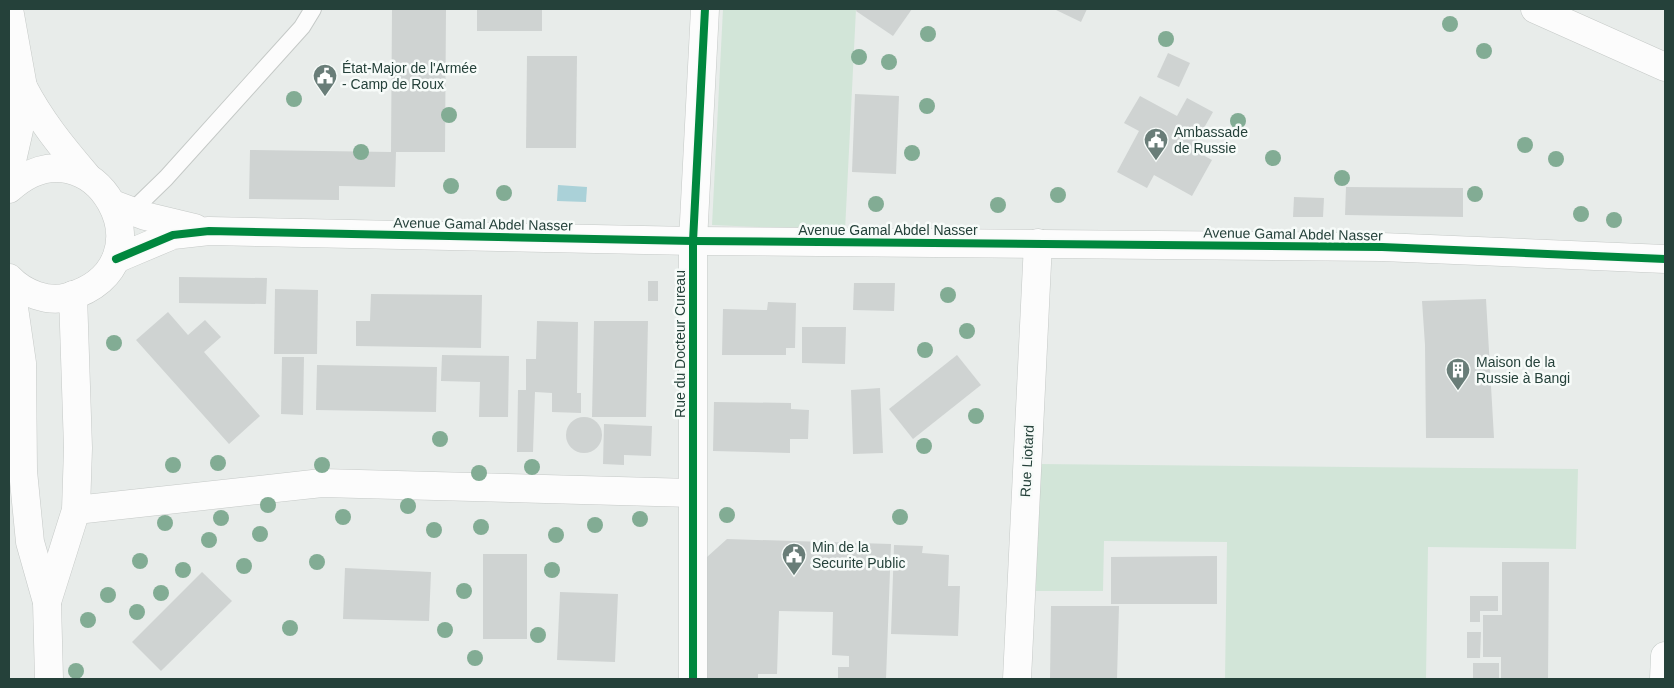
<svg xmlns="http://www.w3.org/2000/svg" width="1674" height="688" font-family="Arial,sans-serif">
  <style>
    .green { fill: #d2e5d8 }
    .water { fill: #aad1d8 }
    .building { fill: #cfd3d2 }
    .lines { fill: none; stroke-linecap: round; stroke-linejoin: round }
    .lane-casing { stroke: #c5c9c7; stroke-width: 18 }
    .street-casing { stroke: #c5c9c7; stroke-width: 29 }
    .secondary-casing { stroke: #c3cac7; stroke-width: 29 }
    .lane { stroke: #fcfcfc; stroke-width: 16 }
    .street { stroke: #fcfcfc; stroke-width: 28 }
    .secondary { stroke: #fcfcfc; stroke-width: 28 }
    .cycleway-casing { stroke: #f7fbf9; stroke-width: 11 }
    .cycleway { stroke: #00873e; stroke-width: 8 }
    .tree { fill: #82ac94 }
    .labels { text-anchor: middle; stroke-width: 5; stroke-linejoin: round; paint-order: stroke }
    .poi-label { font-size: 14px; fill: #25413a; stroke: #f7fbf9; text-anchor: start }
    .street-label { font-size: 14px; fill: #25413a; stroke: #f7fbf9 }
  </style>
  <rect width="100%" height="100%" fill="#e8ecea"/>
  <g class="green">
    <polygon points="723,9 856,9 845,231 712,225"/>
    <polygon points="1038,464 1578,469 1576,549 1428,547 1426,679 1225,679 1227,542 1104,541 1103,591 1036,591"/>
  </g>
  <polygon class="water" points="558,185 587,187 586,202 557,201"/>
  <g class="building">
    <polygon points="392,9 446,9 445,152 396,152 395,187 339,186 339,200 249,199 250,150 391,152"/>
    <rect x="477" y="9" width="65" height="22"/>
    <polygon points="857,9 912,9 893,36 856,11"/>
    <polygon points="1054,9 1087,9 1081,22"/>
    <polygon points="1168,53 1190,63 1179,87 1157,77"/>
    <polygon points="527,56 577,56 576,148 526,148"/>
    <polygon points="855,94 899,96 896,174 852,172"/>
    <polygon points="1140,96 1177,116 1187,98 1213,112 1192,149 1212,160 1192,196 1154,175 1147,188 1117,172 1139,131 1124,123"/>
    <polygon points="1346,187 1463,188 1463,217 1345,215"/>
    <polygon points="1294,197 1324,198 1323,217 1293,217"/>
    <polygon points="179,277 267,278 266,304 179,303"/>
    <rect x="648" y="281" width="10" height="20"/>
    <polygon points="854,283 895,283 894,311 853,310"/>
    <polygon points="275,289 318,290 317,354 274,354"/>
    <polygon points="371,294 482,295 481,348 356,346 356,321 370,321"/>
    <polygon points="1486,299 1494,438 1426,438 1425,345 1422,301"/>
    <polygon points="768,302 796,303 795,348 786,348 786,355 722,355 723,309 767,310"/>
    <polygon points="168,312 188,335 205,320 221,337 204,352 260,416 229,444 136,340"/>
    <polygon points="537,321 578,322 577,393 581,393 581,413 552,412 552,393 535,392 533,452 517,452 518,390 526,390 526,359 536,359"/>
    <polygon points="594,321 648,321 646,417 592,417"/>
    <polygon points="802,327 846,327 845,364 802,363"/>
    <polygon points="442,355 509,356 508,417 479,417 480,382 441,381"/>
    <polygon points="957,355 981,385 913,439 889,409"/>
    <polygon points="282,357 304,357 303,415 281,414"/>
    <polygon points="317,365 437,367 436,412 316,410"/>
    <polygon points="880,388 883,453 853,454 851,390"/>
    <polygon points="714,402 791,403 791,409 809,410 808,439 790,439 790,453 713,451"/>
    <circle cx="584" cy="435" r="18"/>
    <polygon points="604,424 652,426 651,456 624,455 624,465 603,464"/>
    <polygon points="727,539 891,544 886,679 838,679 838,667 849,667 849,656 832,655 833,612 779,611 777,674 758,674 758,679 703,679 707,557"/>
    <polygon points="894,545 923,546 922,553 949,555 948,586 960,586 958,636 891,634"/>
    <rect x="483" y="554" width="44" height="85"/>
    <polygon points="1217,556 1217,604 1111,604 1111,557"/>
    <polygon points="1502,562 1549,562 1548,679 1501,679 1501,657 1483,657 1483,615 1502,615"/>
    <polygon points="345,568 431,572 429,621 343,619"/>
    <polygon points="202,572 232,601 161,671 132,642"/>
    <polygon points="560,592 618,594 615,662 557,660"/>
    <polygon points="1470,596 1498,596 1498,611 1480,611 1480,622 1470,622"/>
    <polygon points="1051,606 1119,606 1117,679 1050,679"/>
    <polygon points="1467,632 1481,632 1480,658 1467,658"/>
    <rect x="1473" y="663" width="26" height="16"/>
  </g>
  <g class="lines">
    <defs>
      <polyline id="lane" points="132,211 166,178 302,27 313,9"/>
      <g id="street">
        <polyline points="9,9 23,87 19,130 9,174"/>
        <polyline points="1535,9 1665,67"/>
        <path d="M23,87c17,33 39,60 63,88"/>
        <path d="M9,189c83,-76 169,76 59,108 -20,6 -45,-4 -59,-19"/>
        <polyline points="113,204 145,216 195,228"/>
        <polyline points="116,259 173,235 209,231 693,241 1382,247 1665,259"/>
        <polyline points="10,280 22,363 23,471 30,542 47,602 49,679"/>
        <polyline points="76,510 322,483 692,493"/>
        <polyline points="47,602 76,510 78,448 73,295"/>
        <polyline points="693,679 693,241 705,9"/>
        <polyline points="1017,679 1038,243"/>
      </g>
      <polyline id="secondary" points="1664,679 1665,656"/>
    </defs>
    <use href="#lane" class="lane-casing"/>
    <use href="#street" class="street-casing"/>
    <use href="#secondary" class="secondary-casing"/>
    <use href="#lane" class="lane"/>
    <use href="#street" class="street"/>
    <use href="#secondary" class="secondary"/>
    <defs>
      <g id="cycleway">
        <polyline points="116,259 173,235 209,231 693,241 1382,247 1665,259"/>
        <polyline points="693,679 693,241 705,9"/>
      </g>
    </defs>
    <use href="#cycleway" class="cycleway-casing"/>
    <use href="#cycleway" class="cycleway"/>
  </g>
  <g class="tree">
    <circle cx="1450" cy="24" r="8"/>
    <circle cx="928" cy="34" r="8"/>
    <circle cx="1166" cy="39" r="8"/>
    <circle cx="1484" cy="51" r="8"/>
    <circle cx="859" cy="57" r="8"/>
    <circle cx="889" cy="62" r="8"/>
    <circle cx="294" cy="99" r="8"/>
    <circle cx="927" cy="106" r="8"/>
    <circle cx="449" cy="115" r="8"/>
    <circle cx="1238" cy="121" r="8"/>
    <circle cx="1525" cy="145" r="8"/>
    <circle cx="361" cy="152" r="8"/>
    <circle cx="912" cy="153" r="8"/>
    <circle cx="1273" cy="158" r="8"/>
    <circle cx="1556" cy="159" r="8"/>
    <circle cx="1342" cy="178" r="8"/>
    <circle cx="451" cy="186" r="8"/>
    <circle cx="504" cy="193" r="8"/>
    <circle cx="1475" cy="194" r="8"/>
    <circle cx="1058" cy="195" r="8"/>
    <circle cx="876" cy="204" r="8"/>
    <circle cx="998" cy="205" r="8"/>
    <circle cx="1581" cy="214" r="8"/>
    <circle cx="1614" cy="220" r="8"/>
    <circle cx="948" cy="295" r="8"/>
    <circle cx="967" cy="331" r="8"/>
    <circle cx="114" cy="343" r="8"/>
    <circle cx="925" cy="350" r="8"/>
    <circle cx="976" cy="416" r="8"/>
    <circle cx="440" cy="439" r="8"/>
    <circle cx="924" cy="446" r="8"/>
    <circle cx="218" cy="463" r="8"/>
    <circle cx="173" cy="465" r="8"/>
    <circle cx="322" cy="465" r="8"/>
    <circle cx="532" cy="467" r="8"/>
    <circle cx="479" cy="473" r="8"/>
    <circle cx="268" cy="505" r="8"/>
    <circle cx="408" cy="506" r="8"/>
    <circle cx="727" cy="515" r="8"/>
    <circle cx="343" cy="517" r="8"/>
    <circle cx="900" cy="517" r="8"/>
    <circle cx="221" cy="518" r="8"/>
    <circle cx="640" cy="519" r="8"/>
    <circle cx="165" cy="523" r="8"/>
    <circle cx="595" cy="525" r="8"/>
    <circle cx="481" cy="527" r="8"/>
    <circle cx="434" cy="530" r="8"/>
    <circle cx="260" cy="534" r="8"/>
    <circle cx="556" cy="535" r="8"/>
    <circle cx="209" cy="540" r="8"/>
    <circle cx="140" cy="561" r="8"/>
    <circle cx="317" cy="562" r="8"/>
    <circle cx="244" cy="566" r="8"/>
    <circle cx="183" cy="570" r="8"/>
    <circle cx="552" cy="570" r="8"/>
    <circle cx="464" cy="591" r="8"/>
    <circle cx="161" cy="593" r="8"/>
    <circle cx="108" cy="595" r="8"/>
    <circle cx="137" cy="612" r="8"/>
    <circle cx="88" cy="620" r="8"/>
    <circle cx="290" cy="628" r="8"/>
    <circle cx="445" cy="630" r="8"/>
    <circle cx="538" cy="635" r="8"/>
    <circle cx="475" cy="658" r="8"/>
    <circle cx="76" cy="671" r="8"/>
  </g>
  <defs>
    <symbol id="civic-pin" viewBox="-11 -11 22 30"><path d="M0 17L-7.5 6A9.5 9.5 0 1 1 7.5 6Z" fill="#697d78" stroke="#f7fbf9"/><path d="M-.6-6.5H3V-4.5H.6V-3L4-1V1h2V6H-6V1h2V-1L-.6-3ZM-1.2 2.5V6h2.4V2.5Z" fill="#fff"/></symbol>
    <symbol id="building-pin" viewBox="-11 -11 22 30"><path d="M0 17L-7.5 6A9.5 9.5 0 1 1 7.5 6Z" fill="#697d78" stroke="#f7fbf9"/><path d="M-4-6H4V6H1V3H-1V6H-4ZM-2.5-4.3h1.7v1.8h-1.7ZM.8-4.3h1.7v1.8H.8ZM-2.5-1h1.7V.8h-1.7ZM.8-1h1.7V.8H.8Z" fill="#fff"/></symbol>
  </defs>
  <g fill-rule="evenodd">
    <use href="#civic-pin" x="311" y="62" width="28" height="38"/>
    <use href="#civic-pin" x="1142" y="126" width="28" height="38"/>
    <use href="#building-pin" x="1444" y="356" width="28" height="38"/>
    <use href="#civic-pin" x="780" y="541" width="28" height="38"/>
  </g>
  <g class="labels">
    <g class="poi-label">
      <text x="342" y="73">État-Major de l'Armée<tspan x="342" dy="16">- Camp de Roux</tspan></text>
      <text x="1174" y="137">Ambassade<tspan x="1174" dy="16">de Russie</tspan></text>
      <text x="1476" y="367">Maison de la<tspan x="1476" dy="16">Russie à Bangi</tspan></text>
      <text x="812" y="552">Min de la<tspan x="812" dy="16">Securite Public</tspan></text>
    </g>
    <g class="street-label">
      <text transform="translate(483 224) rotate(1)" y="5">Avenue Gamal Abdel Nasser</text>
      <text x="888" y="235">Avenue Gamal Abdel Nasser</text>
      <text transform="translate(1293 234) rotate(1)" y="5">Avenue Gamal Abdel Nasser</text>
      <text transform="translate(680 344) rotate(-90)" y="5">Rue du Docteur Cureau</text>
      <text transform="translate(1027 461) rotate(-87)" y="5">Rue Liotard</text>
    </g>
  </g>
  <rect width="1674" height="688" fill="none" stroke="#25413a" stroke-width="20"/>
</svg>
